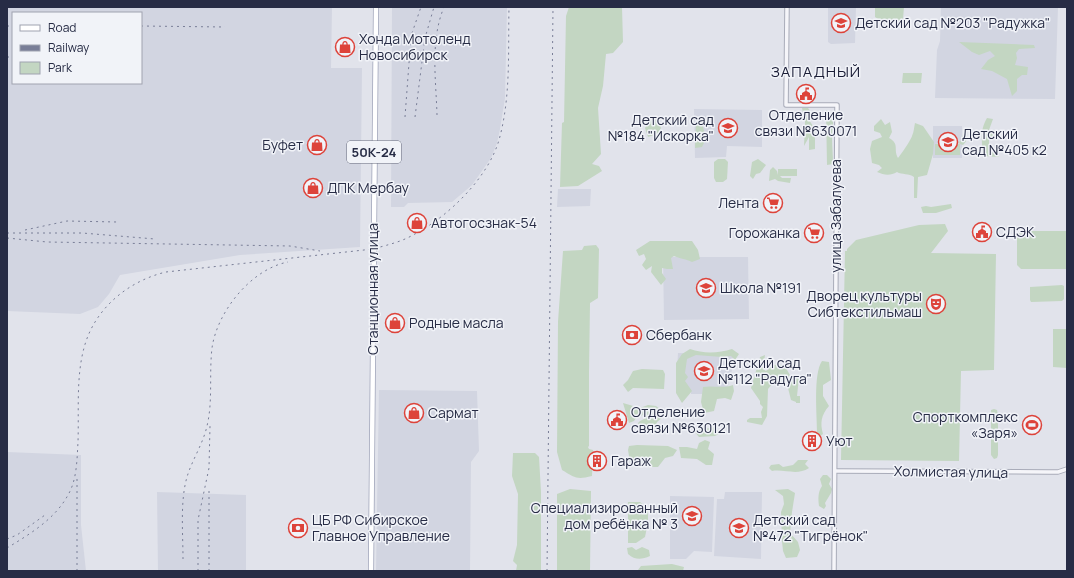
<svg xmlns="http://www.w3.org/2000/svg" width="1074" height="578" font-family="Manrope,sans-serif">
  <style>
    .built { fill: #d2d5e1; fill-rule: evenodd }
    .green { fill: #c3d6c2 }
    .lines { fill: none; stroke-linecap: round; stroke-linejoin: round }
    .minor-casing { stroke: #a9acb9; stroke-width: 5.5 }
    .major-casing { stroke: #9fa4b9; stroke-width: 6 }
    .minor { stroke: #f5f5f9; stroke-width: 3.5 }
    .major { stroke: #fff; stroke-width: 4.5 }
    .rail { stroke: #797e97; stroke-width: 1; stroke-dasharray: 2 4; stroke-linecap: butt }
    .labels { text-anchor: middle; stroke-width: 3; stroke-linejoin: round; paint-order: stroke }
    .shield { fill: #f1f3f8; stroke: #64687b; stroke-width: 1 }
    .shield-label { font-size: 13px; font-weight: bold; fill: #272c45 }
    .poi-label { font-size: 14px; fill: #272c45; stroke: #f1f3f8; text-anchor: start }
    .street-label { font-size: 14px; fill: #272c45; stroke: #f1f3f8 }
    .neighbourhood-label { font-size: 15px; letter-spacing: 1px; fill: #1a1d36; stroke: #f1f3f8 }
  </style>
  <rect width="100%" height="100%" fill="#e1e3eb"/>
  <g class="built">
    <path d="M7,7h325l-1,61h31l-2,179 -120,8 -120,20 -11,19 -11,13 -18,7 -73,-3zM13,13h128v70h-128z"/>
    <polygon points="392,7 507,7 505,98 500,129 497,143 491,158 472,185 452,202 408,203 404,207 391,207"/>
    <polygon points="828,7 856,7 855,43 831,44 828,42"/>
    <polygon points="941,7 1058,7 1055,99 935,98 937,50 940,41"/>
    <polygon points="694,109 762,110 762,147 727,146 726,157 695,158"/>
    <rect x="933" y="126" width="29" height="32"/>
    <polygon points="558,189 591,189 590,206 557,207"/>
    <polygon points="663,257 748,257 749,319 664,320"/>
    <polygon points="678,353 736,354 726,394 691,394 691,390 676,389"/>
    <polygon points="379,390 477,391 479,451 471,462 470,571 376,571"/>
    <polygon points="7,452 81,455 81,525 86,571 7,571"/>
    <polygon points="157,492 246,495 246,571 158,571"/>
    <polygon points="725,492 762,492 761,559 714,556 717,499 724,499"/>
    <polygon points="670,496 714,497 712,552 694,551 686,559 670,559"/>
  </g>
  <g class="green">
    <polygon points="569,7 622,7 623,42 613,53 606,54 603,86 598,108 601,154 592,164 599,166 602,171 578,186 560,187 562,123 564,122 566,16"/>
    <polygon points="875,7 904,7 903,19 900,21 878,19 875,17"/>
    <polygon points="959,42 1034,45 1035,48 1019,49 1016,53 1017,58 1015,65 1028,67 1027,75 1022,75 1017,79 1017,91 1012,96 1007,79 992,71 981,69 988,60 995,56 990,51 979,55 972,52"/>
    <polygon points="903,73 922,73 921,83 902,83"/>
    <polygon points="802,108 808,108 811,112 809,120 815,129 815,149 809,150 809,137 804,146 805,122"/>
    <path d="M826,110l5,3c4,8 1,16 1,25 0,9 1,17 1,26l-6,1z"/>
    <path d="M987,118l6,1 -4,11 6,2v4l-6,1v13l6,3 4,4 -17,-1c1,-16 -3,-24 5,-38z"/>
    <polygon points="653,119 658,119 661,128 657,134 648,137 645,128 649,121"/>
    <path d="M881,119l4,6 5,-3 2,10 -3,6c11,6 4,11 9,20 2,-2 13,-18 14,-22 2,-4 2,-9 3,-13l8,3 11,16 -1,12 -6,21 -9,2 -1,21h-3v-21c-5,-4 -12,-2 -17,-5 -7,4 -13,3 -20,0l5,-4 -3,-3 -7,-2 -2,-14 2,-8 10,-4 -2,-4 -6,-2v-5z"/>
    <path d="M696,121h5c3,10 7,16 1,26l-7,1z"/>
    <path d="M964,131c4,6 4,9 -1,14l-3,-1v11h-25v-11h25l-2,-2 3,-1z"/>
    <polygon points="718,159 725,159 728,162 727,179 723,182 716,182 714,178 714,162"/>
    <polygon points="758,159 766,165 760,173 756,174 753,179 750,176 752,162"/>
    <polygon points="773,167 777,171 778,175 778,169 797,169 797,176 780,176 782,178 791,178 790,183 778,181 775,179 769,181 770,170"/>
    <polygon points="951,204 952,208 936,213 923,213 921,207 926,206 931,207"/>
    <polygon points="945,224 948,231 931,253 996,254 994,370 961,371 959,461 841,460 845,251 847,251 847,249 856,240 919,225"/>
    <polygon points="1022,231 1067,231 1067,269 1021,269 1017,265 1017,235"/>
    <path d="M650,241h42l6,9 2,9 -8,3c-6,-3 -11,-3 -18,-6l-3,2 2,11h-6l-5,-1v5l4,6 -5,6 -10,-13 1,-6 -6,4 -4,-5 4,-6 -2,-5 -5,2 -3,-6z"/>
    <path d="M596,245l3,4 -1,49 -8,5 -1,69v74l-1,1 1,2 4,1 -1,26c-15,4 -17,2 -30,-6l-5,-18 1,-130 5,-71 19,-1 2,-4z"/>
    <polygon points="1062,285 1064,286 1064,299 1062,301 1031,302 1030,300 1030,287"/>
    <polygon points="1053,329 1067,329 1067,368 1053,367"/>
    <path d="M690,349c14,5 29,4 42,0l7,5 -4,6 -4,-4 -9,1 -26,-2 -9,4 -2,14 3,4 -3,4 7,10 -10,12 -6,-10v-30l6,-9z"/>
    <polygon points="765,355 763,369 766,371 772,365 784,365 790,375 783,382 773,383 768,389 767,416 762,425 747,422 747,420 750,418 762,418 761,412 763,407 760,404 760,401 751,388 760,357"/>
    <path d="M822,361l7,1 2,18 -8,5v11l6,10c-8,9 -9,17 -6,28l-3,2 -3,-4c0,-17 -4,-58 5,-71z"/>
    <polygon points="642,369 663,370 665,374 664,389 633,388 628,392 623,385 628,380 633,371"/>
    <polygon points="799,377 797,396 800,396 800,403 796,403 796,402 791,400 787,384 791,379"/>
    <path d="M733,385l1,6 -3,9 -6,-2 -8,1 -3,12 -10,2 -3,-11 2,-15c10,-2 19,2 30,-2z"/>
    <polygon points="623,403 640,408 648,405 656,406 661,410 663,417 657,422 654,430 640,429 638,423 640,421 646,418 643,415 636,418 634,421 629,423"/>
    <polygon points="994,409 997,410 998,416 998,455 997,458 994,459 991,455 991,410"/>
    <polygon points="716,427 719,434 715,436 699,437 694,431 702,429"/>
    <polygon points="705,440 710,442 708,449 714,454 712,465 706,465 697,459 681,458 679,447 687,447 697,449 699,443"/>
    <polygon points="637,445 668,446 677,450 673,456 665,458 658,467 643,467 630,462 628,450 629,446"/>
    <polygon points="513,453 535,453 539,457 541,492 541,571 516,571 517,565 513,561 517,545 518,494 512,476"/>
    <path d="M798,460h10l-3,4 4,4c-12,8 -24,1 -37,3l-3,-3 2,-3 8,-1 4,3 10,-2z"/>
    <path d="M823,475h4l4,4 -2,5 3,5 -1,4 -6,10 1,3 -2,3 -5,-3c-1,-8 -1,-14 3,-20l-2,-7z"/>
    <polygon points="570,489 591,491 590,571 557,571 557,494"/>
    <polygon points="788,489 795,493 792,512 790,533 798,542 800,550 797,557 786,558 783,551 782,541 781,512 784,504 783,496 775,490"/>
    <polygon points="628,502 640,502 648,508 648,522 645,537 636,543 628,543"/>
    <path d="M632,547l4,3 6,-3 7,3 1,6c-9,4 -15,4 -22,-2l-1,-6z"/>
    <polygon points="672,564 684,567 683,571 638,570 641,566"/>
  </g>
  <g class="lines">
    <defs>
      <g id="minor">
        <polyline points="787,7 786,105 837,105 834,571"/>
        <polyline points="835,471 1049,472 1058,472 1067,469"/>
      </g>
      <polyline id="major" points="371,571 376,7"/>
    </defs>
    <use href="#minor" class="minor-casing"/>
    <use href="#major" class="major-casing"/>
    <use href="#minor" class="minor"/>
    <use href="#major" class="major"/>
    <g class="rail">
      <polyline points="7,26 13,26"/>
      <polyline points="141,26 225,27"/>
      <polyline points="7,57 13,57"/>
      <path d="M437,115c-1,-36 -7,-74 7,-108"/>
      <polyline points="405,117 411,36 421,7"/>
      <polyline points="415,117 425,38 434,7"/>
      <polyline points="25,230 67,221 117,222"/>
      <polyline points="7,233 82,233 155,239"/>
      <polyline points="7,238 47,242 290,246 320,251"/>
      <polyline points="7,539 17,535 45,515"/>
      <path d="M7,548c23,-14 48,-29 61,-53 9,-15 9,-36 10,-53 1,-30 -2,-65 6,-94 10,-39 44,-67 82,-76l207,-23c14,-4 28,-7 40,-14 35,-18 75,-57 86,-95 12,-43 9,-89 10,-133"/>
      <path d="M183,559c0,-26 -3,-58 4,-82 5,-17 16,-33 20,-51 6,-25 2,-52 5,-78 5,-36 39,-79 76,-86"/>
      <polyline points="77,571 77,479"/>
      <polyline points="198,571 198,520 209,468 210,426"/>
      <polyline points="209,571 209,487"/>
      <polyline points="547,571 553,7"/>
    </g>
  </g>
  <defs>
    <symbol id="school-ring" viewBox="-11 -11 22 22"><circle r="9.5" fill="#f1f3f8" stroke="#dd433a" stroke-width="1.5"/><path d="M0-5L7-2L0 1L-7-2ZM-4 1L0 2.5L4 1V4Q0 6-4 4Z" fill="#dd433a"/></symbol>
    <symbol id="shop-ring" viewBox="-11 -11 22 22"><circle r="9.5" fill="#f1f3f8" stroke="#dd433a" stroke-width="1.5"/><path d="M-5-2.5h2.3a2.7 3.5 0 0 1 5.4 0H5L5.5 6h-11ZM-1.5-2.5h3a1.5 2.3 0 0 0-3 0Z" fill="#dd433a"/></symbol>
    <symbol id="civic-ring" viewBox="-11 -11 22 22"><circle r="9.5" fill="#f1f3f8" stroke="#dd433a" stroke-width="1.5"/><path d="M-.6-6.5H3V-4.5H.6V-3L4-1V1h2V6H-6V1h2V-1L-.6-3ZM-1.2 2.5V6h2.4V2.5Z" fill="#dd433a"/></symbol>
    <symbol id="supermarket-ring" viewBox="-11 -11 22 22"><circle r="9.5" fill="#f1f3f8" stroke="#dd433a" stroke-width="1.5"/><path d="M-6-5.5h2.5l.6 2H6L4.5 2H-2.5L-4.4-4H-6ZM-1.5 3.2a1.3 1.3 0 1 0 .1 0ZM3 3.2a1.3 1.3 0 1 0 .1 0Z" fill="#dd433a"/></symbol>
    <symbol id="theatre-ring" viewBox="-11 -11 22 22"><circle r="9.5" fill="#f1f3f8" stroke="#dd433a" stroke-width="1.5"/><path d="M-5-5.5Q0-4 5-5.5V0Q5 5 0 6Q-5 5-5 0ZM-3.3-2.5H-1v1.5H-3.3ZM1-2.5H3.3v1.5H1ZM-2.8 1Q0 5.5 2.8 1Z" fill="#dd433a"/></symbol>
    <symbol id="bank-ring" viewBox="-11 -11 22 22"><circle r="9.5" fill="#f1f3f8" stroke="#dd433a" stroke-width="1.5"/><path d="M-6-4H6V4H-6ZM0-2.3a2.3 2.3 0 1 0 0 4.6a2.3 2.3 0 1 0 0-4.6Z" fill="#dd433a"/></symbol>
    <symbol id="stadium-ring" viewBox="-11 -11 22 22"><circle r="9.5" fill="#f1f3f8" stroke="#dd433a" stroke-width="1.5"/><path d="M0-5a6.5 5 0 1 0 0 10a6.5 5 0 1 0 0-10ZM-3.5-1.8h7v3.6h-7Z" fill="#dd433a"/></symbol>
    <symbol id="building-ring" viewBox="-11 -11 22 22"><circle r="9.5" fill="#f1f3f8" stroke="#dd433a" stroke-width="1.5"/><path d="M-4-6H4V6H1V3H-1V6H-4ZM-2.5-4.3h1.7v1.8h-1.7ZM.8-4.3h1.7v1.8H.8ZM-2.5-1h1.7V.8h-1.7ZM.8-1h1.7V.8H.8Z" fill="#dd433a"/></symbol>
  </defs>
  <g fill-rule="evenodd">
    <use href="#school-ring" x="830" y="12" width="22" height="22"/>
    <use href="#shop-ring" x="334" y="36" width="22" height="22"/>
    <use href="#civic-ring" x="795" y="83" width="22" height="22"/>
    <use href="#school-ring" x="717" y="117" width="22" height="22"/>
    <use href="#school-ring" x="937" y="131" width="22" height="22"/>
    <use href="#shop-ring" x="306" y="134" width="22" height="22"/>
    <use href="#shop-ring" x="302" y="177" width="22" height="22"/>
    <use href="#supermarket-ring" x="762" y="192" width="22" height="22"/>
    <use href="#shop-ring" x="406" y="212" width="22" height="22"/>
    <use href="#civic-ring" x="971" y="221" width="22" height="22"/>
    <use href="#supermarket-ring" x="803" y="222" width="22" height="22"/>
    <use href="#school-ring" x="695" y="277" width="22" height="22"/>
    <use href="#theatre-ring" x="925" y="293" width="22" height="22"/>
    <use href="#shop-ring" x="384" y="312" width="22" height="22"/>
    <use href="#bank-ring" x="621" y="324" width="22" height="22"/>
    <use href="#school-ring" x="693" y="360" width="22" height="22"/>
    <use href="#shop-ring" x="403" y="402" width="22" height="22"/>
    <use href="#civic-ring" x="606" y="409" width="22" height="22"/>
    <use href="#stadium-ring" x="1021" y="414" width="22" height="22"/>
    <use href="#building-ring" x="801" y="430" width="22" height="22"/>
    <use href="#building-ring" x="586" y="450" width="22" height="22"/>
    <use href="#school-ring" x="681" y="505" width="22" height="22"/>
    <use href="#bank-ring" x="287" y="517" width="22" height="22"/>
    <use href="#school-ring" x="728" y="517" width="22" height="22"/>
  </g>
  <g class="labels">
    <rect class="shield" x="347" y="141" width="54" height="22" rx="3"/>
    <g class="shield-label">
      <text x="374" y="157">50К-24</text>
    </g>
    <g class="poi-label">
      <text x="855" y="28">Детский сад №203 "Радужка"</text>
      <text x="359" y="44">Хонда Мотоленд<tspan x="359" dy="16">Новосибирск</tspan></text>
      <text x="806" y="120" text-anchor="middle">Отделение<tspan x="806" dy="16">связи №630071</tspan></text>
      <text x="714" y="125" text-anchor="end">Детский сад<tspan x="714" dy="16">№184 "Искорка"</tspan></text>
      <text x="962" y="139">Детский<tspan x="962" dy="16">сад №405 к2</tspan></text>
      <text x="303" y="150" text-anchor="end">Буфет</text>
      <text x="327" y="193">ДПК Мербау</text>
      <text x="759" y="208" text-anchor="end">Лента</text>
      <text x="431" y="228">Автогосзнак-54</text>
      <text x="996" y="237">СДЭК</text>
      <text x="800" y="238" text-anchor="end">Горожанка</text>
      <text x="720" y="293">Школа №191</text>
      <text x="922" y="301" text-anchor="end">Дворец культуры<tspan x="922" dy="16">Сибтекстильмаш</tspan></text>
      <text x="409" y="328">Родные масла</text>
      <text x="646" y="340">Сбербанк</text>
      <text x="718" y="368">Детский сад<tspan x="718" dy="16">№112 "Радуга"</tspan></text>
      <text x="631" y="417">Отделение<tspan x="631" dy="16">связи №630121</tspan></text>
      <text x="428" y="418">Сармат</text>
      <text x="1018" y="422" text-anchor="end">Спорткомплекс<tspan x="1018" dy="16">«Заря»</tspan></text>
      <text x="826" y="446">Уют</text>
      <text x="611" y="466">Гараж</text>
      <text x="678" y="513" text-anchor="end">Специализированный<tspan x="678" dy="16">дом ребёнка № 3</tspan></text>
      <text x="312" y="525">ЦБ РФ Сибирское<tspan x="312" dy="16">Главное Управление</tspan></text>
      <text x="753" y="525">Детский сад<tspan x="753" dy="16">№472 "Тигрёнок"</tspan></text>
    </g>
    <g class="street-label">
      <text transform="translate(836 216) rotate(-90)" y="5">улица Забалуева</text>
      <text transform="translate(373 289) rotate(-90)" y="5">Станционная улица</text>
      <text transform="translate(951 472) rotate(1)" y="5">Холмистая улица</text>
    </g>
    <g class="neighbourhood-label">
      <text x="816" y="77">ЗАПАДНЫЙ</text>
    </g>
  </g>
  <rect width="1074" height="578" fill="none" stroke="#272c45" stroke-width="16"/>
  <rect x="12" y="12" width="130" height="72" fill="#f1f3f8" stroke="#a0a3b0"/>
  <rect x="20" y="25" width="20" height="6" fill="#ffffff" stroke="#a0a3b0"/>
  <text x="48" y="32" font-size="12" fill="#272c45">Road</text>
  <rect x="20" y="45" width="20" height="6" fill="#797e97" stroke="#a0a3b0"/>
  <text x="48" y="52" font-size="12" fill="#272c45">Railway</text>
  <rect x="20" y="62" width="20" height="12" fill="#c3d6c2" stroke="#a0a3b0"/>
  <text x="48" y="72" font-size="12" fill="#272c45">Park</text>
</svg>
